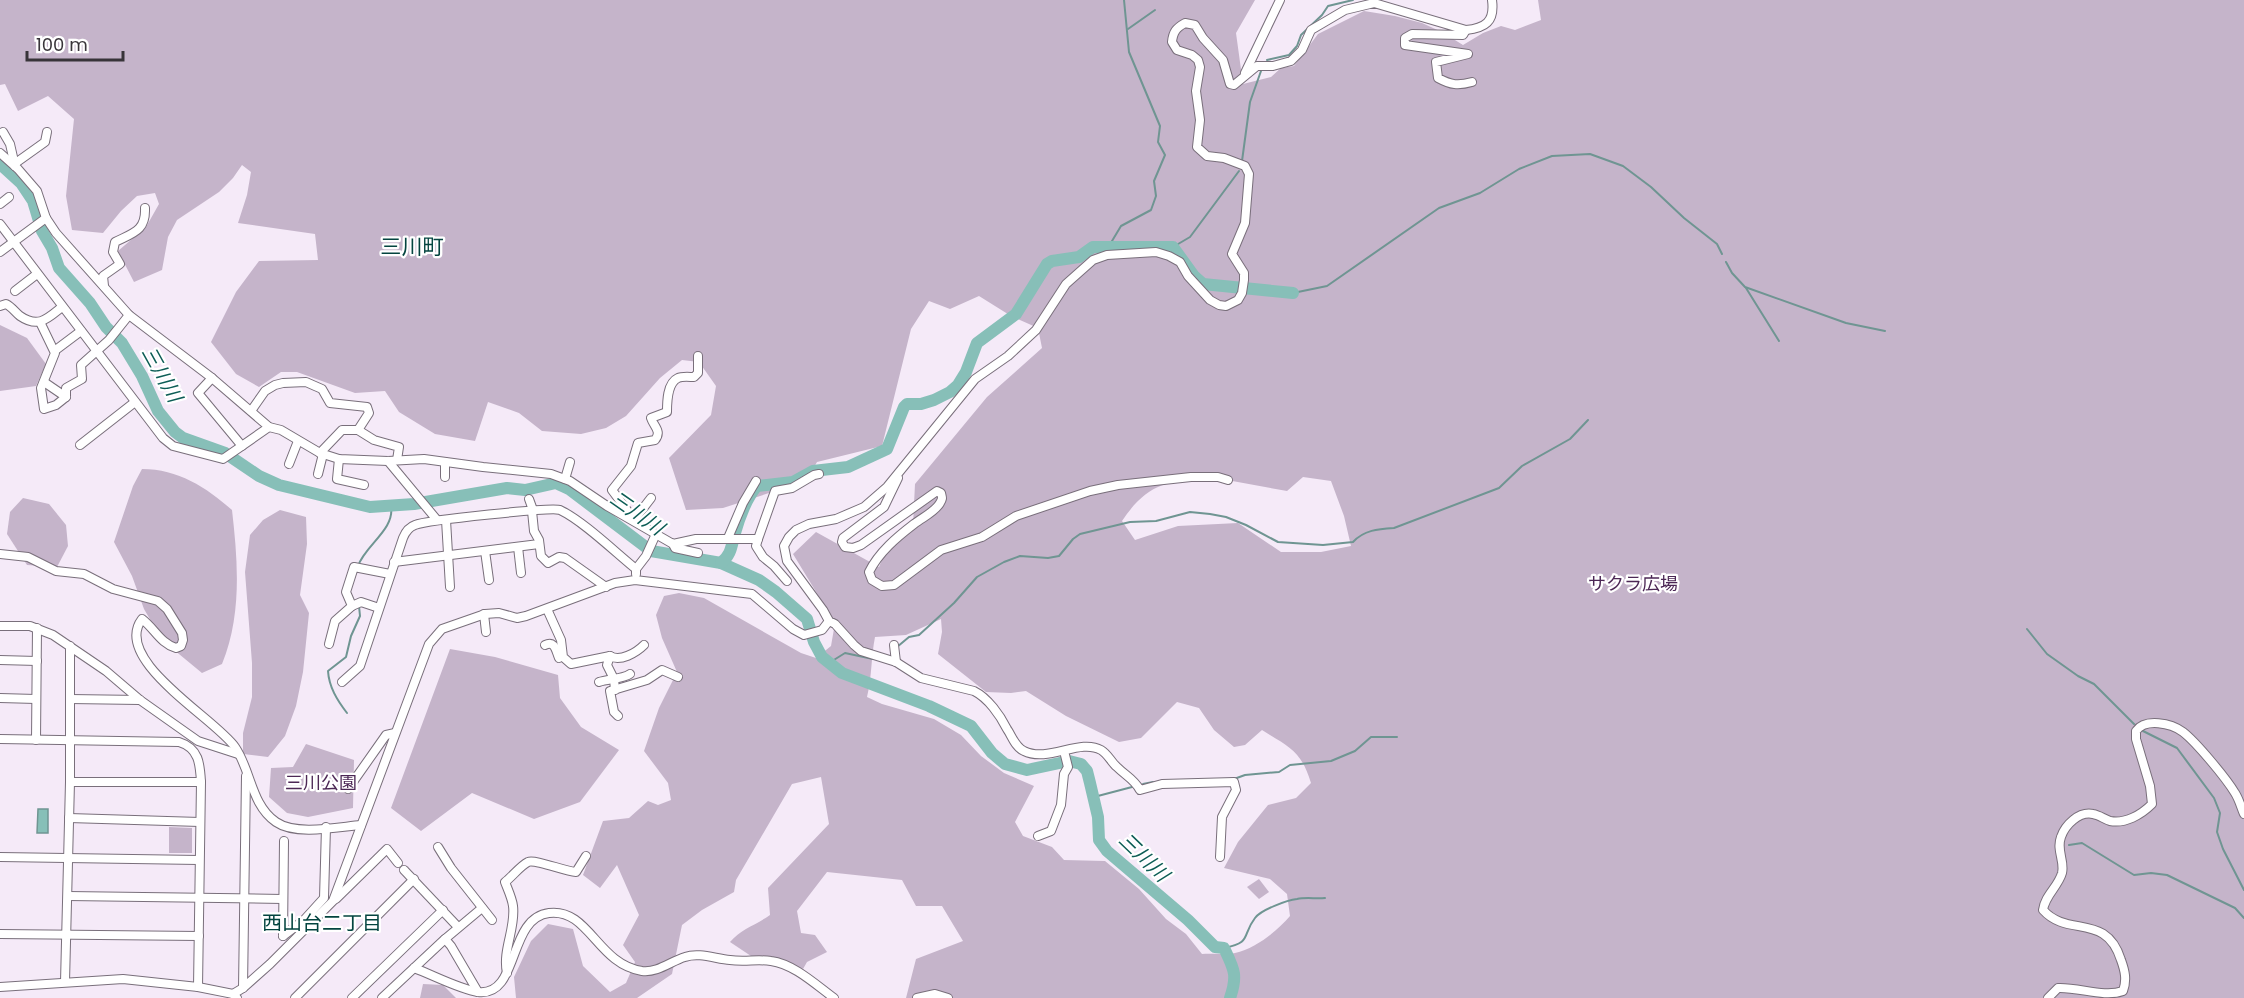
<svg xmlns="http://www.w3.org/2000/svg" width="2244" height="998" font-family="Poppins,'Noto Sans JP',sans-serif">
  <style>
    .green { fill: #c5b4ca; fill-rule: evenodd }
    .water { fill: #87bfb8; stroke: #6f9592; stroke-width: 1.5 }
    .lines { fill: none; stroke-linecap: round; stroke-linejoin: round }
    .stream { stroke: #6f9592; stroke-width: 2 }
    .river { stroke: #87bfb8; stroke-width: 12 }
    .minor-casing { stroke: #796f7b; stroke-width: 10 }
    .minor { stroke: #fff; stroke-width: 8 }
    .labels { text-anchor: middle; stroke-width: 4.5; stroke-linejoin: round; paint-order: stroke }
    .park-label { font-size: 18px; fill: #4c2755; stroke: #fff }
    .water-label { font-size: 20px; font-style: italic; fill: #0d5d56; stroke: #fff }
    .neighbourhood-label { font-size: 20px; fill: #03443f; stroke: #fff }
    .quarter-label { font-size: 21px; fill: #03443f; stroke: #fff }
  </style>
  <rect width="100%" height="100%" fill="#f5eaf8"/>
  <g class="green">
    <path d="M0,0h1255l-19,33 7,51 28,-7 10,-9 13,-2 24,-32 46,-23 31,5 27,7 20,9 21,13 20,-12 18,-7 14,4 26,-10 -3,-20h706v998h-1338l10,-39 47,-18 -21,-35h-26l-14,-26 -75,-8 -30,39 4,22 14,2 12,17 -20,10 -4,7 -24,-10 -28,-3 -21,-14c11,-13 26,-17 40,-27l-2,-27 61,-64 -8,-47 -29,7 -56,96 -2,12 -32,18 -20,15 -10,49 -35,24h-121l-2,-21 17,-36 17,-17 25,5 10,37 27,26 16,-9 9,-21 -12,-17 16,-30 -22,-50 -17,23 -17,-13 20,-54 26,-3 19,-17 10,4 13,-5 -3,-17 -24,-32 15,-43 18,-36 -15,-34 -6,-23 8,-19 15,-3 25,5 97,55 15,5 15,-12 4,-23 -42,-69 23,-22 63,35 12,-30 22,-12 2,-41 72,-87 55,-49 -4,-20 -27,-12 -32,-20 -29,13 -21,-8 -18,28 -29,117 -65,16 -11,19 -83,27 -37,2 -17,-52 42,-43 5,-29 -17,-24 -17,-2 -22,18 -34,38 -20,12 -25,6 -39,-3 -23,-18 -31,-11 -13,39 -40,-7 -36,-22 -14,-21 -30,2 -58,-21h-16l-22,15 -23,-13 -25,-32 25,-50 23,-31 59,-1 -3,-26 -77,-11 9,-28 4,-23 -9,-7 -9,13 -14,14 -42,28 -9,17 -6,33 -28,12 -16,-31 28,-24 13,-23 -4,-11 -18,3 -16,15 -18,22 -31,-3 -6,-34 8,-77 -26,-23 -30,15 -13,-27 -5,1zM1205,476l82,15 16,-14 28,4 13,35 7,30 -30,6h-40l-43,-29 -60,3 -43,14 -13,-19c25,-37 42,-38 83,-45zM941,619l1,13 -4,22 48,38 25,1 15,-2 40,25 53,26 22,-4 36,-36 22,6 15,22 20,17 11,-2 17,-15c27,17 39,20 49,53l-15,15 -28,7 -30,37 -14,26 46,11 17,15 3,22c-14,16 -34,32 -55,37 -10,2 -23,0 -33,1l-16,-20 -20,-15 -27,-30 -34,-28 -41,-1 -12,-13 -29,-11 -8,-14 19,-36 -30,-13 -23,-17 -20,-21 -27,-16 -52,-15 -15,-7c5,-20 4,-40 8,-60l31,-2z"/>
    <polygon points="0,325 27,338 46,364 36,386 0,391"/>
    <path d="M142,469c36,0 64,18 90,41 6,52 10,105 -10,154l-20,9 -40,-33 -18,-31 -12,-33 -18,-34 19,-56z"/>
    <polygon points="23,498 49,504 66,525 68,546 57,567 27,565 7,534 10,512"/>
    <polygon points="280,510 306,517 307,544 300,595 309,613 303,672 296,706 285,736 268,757 243,754 243,733 252,697 252,663 245,572 250,535 263,520"/>
    <polygon points="450,649 495,657 558,675 560,698 581,727 619,750 580,802 534,819 472,793 421,831 391,808"/>
    <polygon points="306,744 354,760 353,808 308,817 287,813 269,797 271,768 293,767"/>
    <polygon points="169,827 192,828 192,853 169,853"/>
    <polygon points="1259,879 1269,892 1259,899 1247,887"/>
    <polygon points="423,984 443,985 456,998 420,998"/>
  </g>
  <polygon class="water" points="38,809 48,809 48,833 37,833"/>
  <g class="lines">
    <g class="stream">
      <polyline points="1128,29 1155,10"/>
      <polyline points="1267,60 1289,55 1297,46 1301,35 1322,15 1328,6 1353,0"/>
      <polyline points="1242,161 1250,102 1261,71"/>
      <polyline points="1109,246 1121,226 1151,210 1156,196 1154,181 1165,155 1158,142 1160,126 1129,52 1124,0"/>
      <polyline points="1173,247 1190,237 1239,171"/>
      <polyline points="1726,262 1732,273 1745,287 1846,323 1885,331"/>
      <polyline points="1746,288 1779,341"/>
      <polyline points="1293,293 1327,286 1439,208 1480,193 1519,169 1552,156 1590,154 1623,166 1651,187 1684,218 1717,244 1722,254"/>
      <path d="M358,566c7,-21 37,-36 33,-60"/>
      <polyline points="2027,629 2047,654 2078,676 2094,684 2134,724"/>
      <path d="M897,647l12,-10 10,-2 35,-32 23,-26 27,-15 16,-6 28,2 11,-2 14,-17 7,-5 50,-12 26,-1 34,-9 20,2 16,3 20,8 32,17 45,3 30,-3c11,-12 25,-13 41,-14l105,-40 23,-22 48,-27 18,-19"/>
      <polyline points="829,663 845,653 873,659"/>
      <path d="M347,713c-10,-13 -18,-26 -19,-42l18,-14 5,-21 9,-20 -1,-10"/>
      <polyline points="2143,731 2177,748 2214,798 2220,813 2217,832 2223,849 2244,890"/>
      <polyline points="1234,779 1245,775 1279,772 1290,765 1331,761 1355,751 1371,737 1397,737"/>
      <polyline points="1143,784 1153,782"/>
      <polyline points="1094,797 1132,787"/>
      <polyline points="2069,845 2082,843 2134,875 2151,873 2167,875 2235,908 2244,918"/>
      <path d="M1224,948c29,-6 17,-12 31,-30 6,-8 32,-18 42,-19 9,-2 19,0 28,-1"/>
    </g>
    <g class="river">
      <path d="M0,164l21,19 12,18 9,30 10,17 7,20 31,35 16,24 16,16 20,33 16,35 17,21 8,6 42,15 34,23 20,9 91,22 44,-3 93,-16 18,2 31,-7 13,6 82,62 70,12 38,17 17,12 31,27 7,23 8,15 20,16 87,33 42,20 21,27 13,11 22,6 42,-9 12,3 6,7 3,12 8,34 1,23 8,11 81,69 27,27 9,1c10,21 14,27 6,50"/>
      <path d="M721,563c11,-9 10,-17 14,-30 4,-15 12,-36 22,-47l36,-4 20,-11 35,-4 39,-18 17,-42 3,-3h14l13,-4 16,-8 8,-7 8,-13 11,-29 39,-29 31,-50 5,-3 27,-4 14,-10h80l21,29 9,8 90,9"/>
    </g>
    <defs>
      <g id="minor">
        <path d="M1466,30c19,-2 29,-8 26,-30"/>
        <polyline points="1245,73 1280,0"/>
        <polyline points="3,132 10,144 15,166"/>
        <polyline points="0,153 18,169 37,191 46,218 56,233 129,315 212,378 269,427 281,430 320,453 339,459 388,461 424,459 483,467 551,474 570,481 607,506 673,544 696,539 758,539"/>
        <polyline points="17,162 45,142 47,132"/>
        <polyline points="0,204 9,197"/>
        <polyline points="0,224 163,438 173,446 223,459 269,427"/>
        <polyline points="0,252 46,218"/>
        <path d="M104,286l-1,-10 17,-12 -7,-12 2,-10c18,-9 31,-11 30,-34"/>
        <polyline points="15,291 37,274"/>
        <path d="M0,306l6,-2c6,3 9,8 14,12 19,13 28,2 42,-9"/>
        <polyline points="40,322 55,353 41,388 44,409 56,405 66,397 66,388 82,379 81,365 109,340 129,315"/>
        <polyline points="57,349 81,331"/>
        <polyline points="212,378 198,393 242,446"/>
        <polyline points="44,382 66,397"/>
        <polyline points="251,411 265,391 275,385 283,383 306,382 315,386 322,389 330,403 367,407 369,413 358,430"/>
        <polyline points="80,445 135,402"/>
        <polyline points="320,453 342,430 358,430 374,440 399,447 397,460"/>
        <polyline points="339,459 337,479 364,485"/>
        <polyline points="388,461 437,520"/>
        <polyline points="445,462 445,477"/>
        <polyline points="289,464 298,441"/>
        <polyline points="318,474 323,454"/>
        <path d="M898,478l-14,29 -41,31 -1,4 3,5 8,1 8,-3 76,-54 4,2c1,5 2,5 -1,10 -5,9 -17,14 -26,21 -17,13 -35,28 -45,48l3,8 10,6 12,-1 47,-35 41,-13 34,-21 74,-25 28,-6 73,-8h27l10,3"/>
        <polyline points="565,479 570,462"/>
        <polyline points="529,499 533,510"/>
        <polyline points="532,511 534,531 539,540 541,556 548,563 559,557 565,558 606,587"/>
        <polyline points="446,520 450,587"/>
        <polyline points="634,520 651,498"/>
        <path d="M635,521l-23,-31 19,-24 7,-23 17,-3c7,-9 -1,-13 -4,-22l16,-6c0,-10 0,-29 11,-34 4,-2 12,-1 16,-1l4,-4v-17"/>
        <polyline points="728,538 743,503 756,481"/>
        <polyline points="673,544 675,548 698,553"/>
        <polyline points="518,547 521,573"/>
        <polyline points="485,551 489,580"/>
        <path d="M0,554l28,3 28,14 28,3 29,15 45,12 9,8 15,24 1,7 -2,6 -5,2c-16,-5 -21,-19 -34,-29 -31,41 74,100 93,128 16,23 16,58 41,75 20,14 62,5 85,3"/>
        <polyline points="394,562 539,544"/>
        <polyline points="636,574 636,569 646,556 656,534"/>
        <polyline points="787,581 774,566 763,557 756,546 758,539 775,491 792,488 814,475 819,474"/>
        <polyline points="379,608 361,602 352,606 346,592 354,567 390,574"/>
        <polyline points="547,609 561,640 563,657 571,664 610,656 607,665 614,679 615,690"/>
        <polyline points="484,614 486,632"/>
        <polyline points="0,626 30,626 53,635 106,671 140,700 198,741 238,754"/>
        <polyline points="329,644 335,621 352,606"/>
        <path d="M545,645c10,-5 11,6 14,13"/>
        <polyline points="894,645 896,662"/>
        <path d="M610,656c10,6 26,-3 34,-11"/>
        <polyline points="0,660 37,661"/>
        <path d="M342,682l18,-16 43,-128c2,-5 6,-11 12,-13 12,-5 137,-18 145,-15 23,11 55,42 76,59"/>
        <path d="M599,682c9,-3 24,-3 31,-8"/>
        <polyline points="0,698 36,699"/>
        <polyline points="70,699 140,700"/>
        <polyline points="618,716 614,712 610,691 647,680 662,670 678,677"/>
        <path d="M0,739l179,3c20,6 21,22 22,40l-3,205"/>
        <polyline points="36,740 37,628"/>
        <polyline points="70,782 201,782"/>
        <polyline points="348,789 386,735 395,733"/>
        <polyline points="69,818 200,822"/>
        <polyline points="1038,836 1051,831 1061,805 1064,774 1068,767 1064,751"/>
        <polyline points="438,847 451,868 492,920"/>
        <polyline points="0,857 199,860"/>
        <path d="M1220,857l2,-40 14,-27 -2,-8 -72,2 -22,6c-6,-11 -14,-14 -23,-23 -6,-5 -9,-13 -16,-17 -21,-12 -53,13 -77,1 -9,-4 -12,-15 -17,-22 -7,-14 -19,-31 -33,-38l-53,-13 -25,-16 -35,-11 -7,-6 -19,-21 -6,-3 -6,-11 -36,-49 -3,-15 5,-9 7,-7 13,-6 27,-5 28,-12 23,-20 88,-108 33,-23 28,-26 30,-46 27,-24 14,-5 49,-3 13,4 11,6 8,14 22,24 9,5 7,1 12,-6 4,-7 2,-13v-7l-12,-19 13,-31 4,-49 -4,-8 -21,-8 -17,-2 -10,-9 3,-27 -4,-29 4,-24 -2,-7 -6,-5 -15,-5 -5,-8c1,-10 4,-14 13,-19l10,2 8,13 20,22 7,24 4,1 23,-19h16l18,-5 11,-11 9,-20 34,-20 29,-7 92,27 -3,5 -51,-1 -7,4v7l63,9 -32,8 2,16c13,7 20,8 34,4"/>
        <polyline points="404,870 458,927"/>
        <polyline points="68,896 283,899"/>
        <polyline points="336,899 387,849 398,863"/>
        <polyline points="0,934 199,936"/>
        <polyline points="283,936 304,920 324,898 326,827"/>
        <polyline points="283,936 284,841"/>
        <polyline points="445,939 451,946 478,992"/>
        <path d="M414,968c19,7 45,21 64,24 42,5 29,-74 71,-79 40,-5 48,51 93,58 16,2 29,-10 43,-14 14,-5 31,2 45,3 14,2 28,-1 41,1 23,3 45,24 63,37"/>
        <path d="M507,973c-5,-23 9,-45 6,-67 -1,-8 -5,-16 -8,-24 7,-5 15,-16 23,-20 7,-3 36,9 48,10l10,-16"/>
        <polyline points="65,982 70,782 70,646"/>
        <polyline points="0,987 123,979 198,987 233,994 237,998"/>
        <polyline points="243,988 246,776"/>
        <polyline points="233,994 243,988 270,964 333,901 429,644 442,629 485,614 499,613 517,618 526,616 615,583 635,580 752,594 793,629 804,635 822,630 829,621"/>
        <polyline points="295,998 414,879"/>
        <polyline points="352,998 443,910"/>
        <polyline points="382,998 445,939 482,908"/>
        <polyline points="917,998 935,994 948,998"/>
        <path d="M2048,998l10,-10c21,-1 46,10 65,3 4,-11 2,-20 -2,-31 -15,-48 -53,-22 -78,-50 2,-15 15,-23 19,-37 3,-12 -6,-23 -1,-36 4,-12 18,-26 32,-23 6,1 11,5 17,7 15,3 31,-6 42,-17l-2,-18 -14,-47v-8c9,-13 35,-8 47,1 13,10 43,46 52,61 4,6 6,14 9,21"/>
      </g>
    </defs>
    <use href="#minor" class="minor-casing"/>
    <use href="#minor" class="minor"/>
  </g>
  <g class="labels">
    <g class="park-label">
      <text x="1633" y="590">サクラ広場</text>
      <text x="321" y="789">三川公園</text>
    </g>
    <g class="water-label">
      <text transform="translate(162 374) rotate(61)" y="7">三川川</text>
      <text transform="translate(637 513) rotate(35)" y="7">三川川</text>
      <text transform="translate(1144 857) rotate(44)" y="7">三川川</text>
    </g>
    <g class="neighbourhood-label">
      <text x="322" y="930">西山台二丁目</text>
    </g>
    <g class="quarter-label">
      <text x="412" y="254">三川町</text>
    </g>
  </g>
  <path d="M27 51v9h96v-9" fill="none" stroke="#383439" stroke-width="3"/>
  <text x="36" y="51" font-size="18" fill="#383439" stroke="#ffffff" stroke-width="4.5" paint-order="stroke">100 m</text>
</svg>
